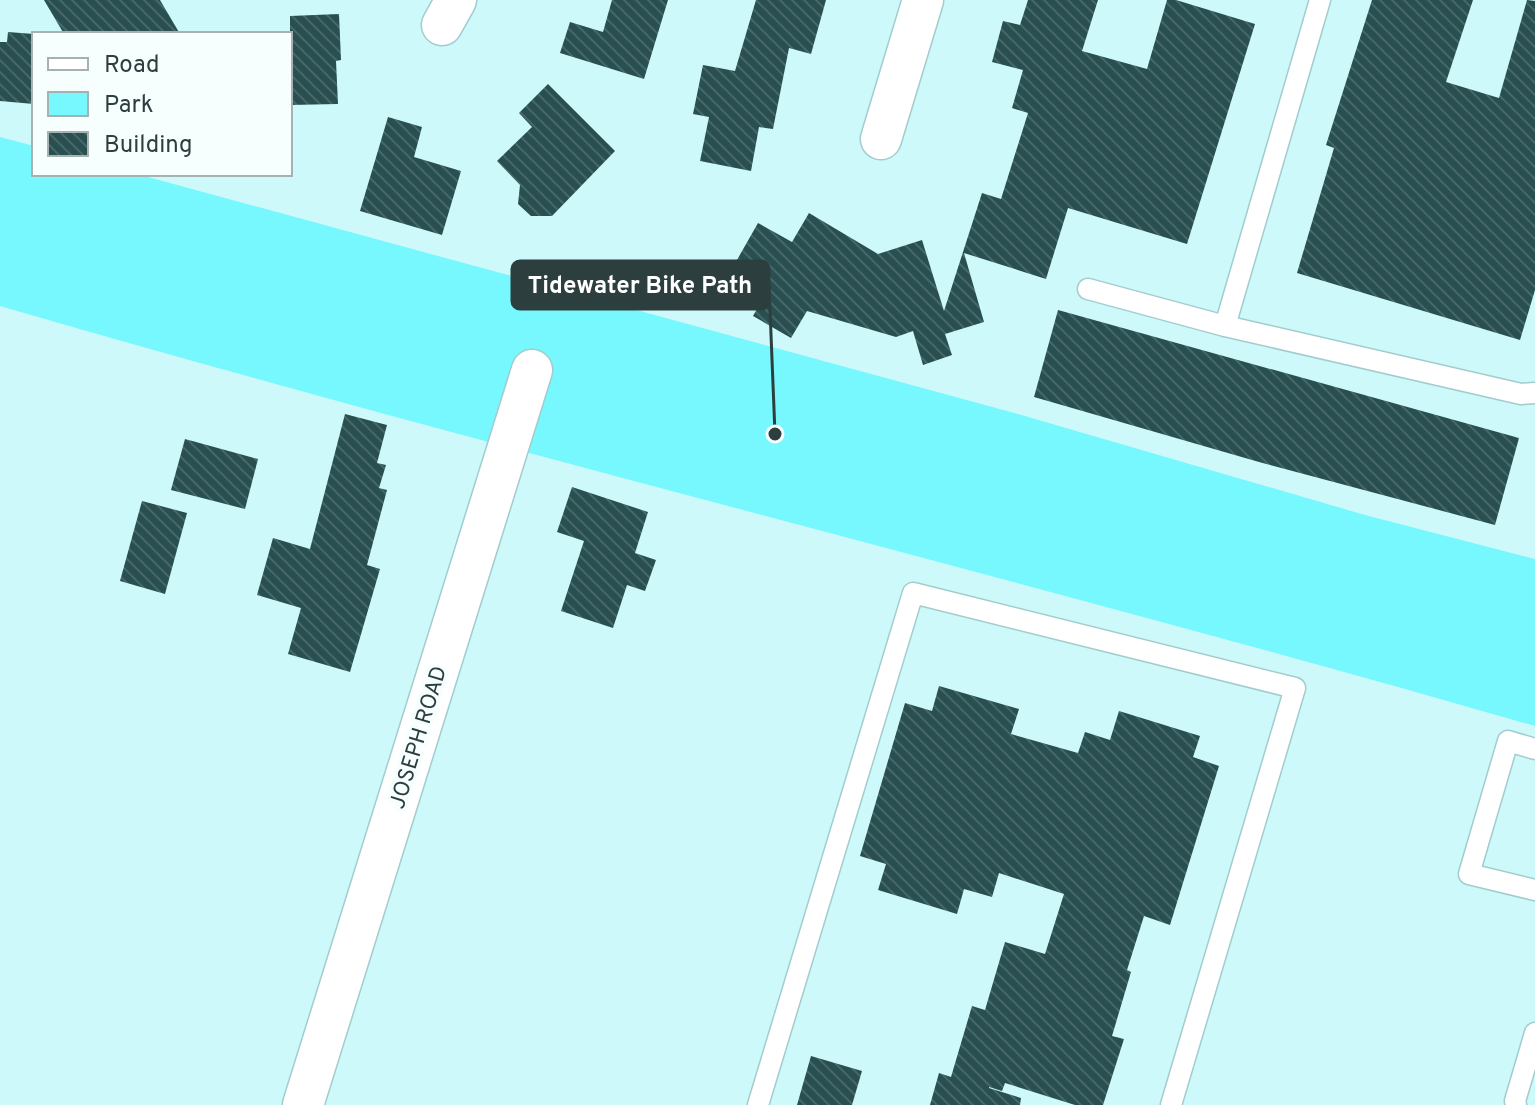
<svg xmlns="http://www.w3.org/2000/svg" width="1535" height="1105" font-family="Overpass,sans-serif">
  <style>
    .green { fill: #77f7fe }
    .building { fill: url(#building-back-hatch) }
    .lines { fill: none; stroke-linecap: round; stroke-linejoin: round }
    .service-casing { stroke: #a2ccce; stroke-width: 23 }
    .minor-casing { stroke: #a2ccce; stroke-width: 43 }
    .service { stroke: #fff; stroke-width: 20 }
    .minor { stroke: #fff; stroke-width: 40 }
    .labels { text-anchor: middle; stroke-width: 8; stroke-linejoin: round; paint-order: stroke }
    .street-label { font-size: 22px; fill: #2d3e3f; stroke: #f6fefe }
    .leader { fill: none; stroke: #2d3e3f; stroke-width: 3 }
    .callout-dot { fill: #2d3e3f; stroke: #f6fefe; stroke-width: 3 }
    .callout { fill: #2d3e3f; stroke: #2d3e3f; stroke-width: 3 }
    .callout-label { font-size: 24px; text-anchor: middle; font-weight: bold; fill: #fff }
  </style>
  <defs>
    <pattern id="building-back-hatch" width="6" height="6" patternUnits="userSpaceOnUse" patternTransform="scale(2)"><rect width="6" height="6" fill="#294f51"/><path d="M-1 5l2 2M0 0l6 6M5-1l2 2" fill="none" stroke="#476768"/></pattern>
  </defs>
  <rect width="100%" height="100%" fill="#cdf9fa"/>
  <path class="green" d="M0,137l34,9v28h103l881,240 347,101 170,44v167c-510,-147 -1026,-272 -1535,-420z"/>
  <g class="building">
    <polygon points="44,0 160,0 180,34 64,34"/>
    <polygon points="612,0 668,0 644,79 560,53 570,22 603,32"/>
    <polygon points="756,0 826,0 811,54 789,48 773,129 759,127 751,171 700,161 709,117 693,114 703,65 735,71"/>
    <polygon points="1028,0 1098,0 1082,51 1147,69 1167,0 1176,0 1255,24 1187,244 1068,208 1046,279 964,253 984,322 945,334 952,355 923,365 913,331 896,337 807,311 791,338 753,316 761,302 725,281 758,223 792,242 809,213 878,254 922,240 944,311 982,193 1001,199 1028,113 1012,108 1023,70 992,62 1003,21 1020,25"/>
    <polygon points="1372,0 1473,0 1446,82 1499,98 1527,0 1535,1 1535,290 1520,340 1297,273 1334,148 1326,145"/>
    <polygon points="339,14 341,60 336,61 338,104 290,105 290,16"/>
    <polygon points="8,32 34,34 34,104 0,101 0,42 7,42"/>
    <polygon points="548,84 615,151 552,216 531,216 518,204 520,185 497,161 532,127 519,113"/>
    <polygon points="388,117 422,127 414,157 461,171 442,235 360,211"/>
    <polygon points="1058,310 1519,438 1495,525 1259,462 1034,397"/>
    <polygon points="345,414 387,425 377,463 386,465 379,488 387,490 367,565 380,569 350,672 288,654 301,608 257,595 273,538 310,549"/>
    <polygon points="185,439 258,459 245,509 171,490"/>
    <polygon points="572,487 648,512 635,553 656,560 645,591 627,585 613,628 561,611 584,541 557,532"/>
    <polygon points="142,501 187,513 165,594 120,581"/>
    <polygon points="939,686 1019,709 1011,734 1078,753 1085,732 1110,740 1119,711 1200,736 1193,757 1219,766 1170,925 1144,916 1127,970 1131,972 1112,1036 1124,1039 1103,1105 1075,1105 1005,1083 1002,1091 989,1087 989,1088 1021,1098 1020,1105 930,1105 939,1073 951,1077 972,1006 985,1010 1005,942 1045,954 1064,894 999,873 992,897 964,889 957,914 878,890 886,864 860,856 905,703 932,711"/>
    <polygon points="811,1056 862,1071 852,1105 797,1105"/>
  </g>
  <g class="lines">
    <defs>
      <g id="service">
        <polyline points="1088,289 1225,326 1521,394 1535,393"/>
        <polyline points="1225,326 1320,0"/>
        <polyline points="1535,749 1508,741 1469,874 1535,890"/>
        <polyline points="758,1105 913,593 1295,688 1171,1105"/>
        <polyline points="1516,1105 1515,1101 1535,1033"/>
      </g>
      <g id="minor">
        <polyline points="442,25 456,0"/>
        <polyline points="881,139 923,0"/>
        <polyline points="303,1105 532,370"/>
      </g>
    </defs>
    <use href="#service" class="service-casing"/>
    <use href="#minor" class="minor-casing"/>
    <use href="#service" class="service"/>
    <use href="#minor" class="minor"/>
  </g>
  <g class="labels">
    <g class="street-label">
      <text transform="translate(417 737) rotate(-73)" y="8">JOSEPH ROAD</text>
    </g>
  </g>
  <path class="leader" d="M775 434L769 285"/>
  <circle class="callout-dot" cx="775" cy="434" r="8"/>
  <rect class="callout" x="512" y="261" width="257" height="48" rx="8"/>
  <g class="callout-label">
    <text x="640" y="293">Tidewater Bike Path</text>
  </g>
  <rect x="32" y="32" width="260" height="144" fill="#f6fefe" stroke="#a6b1b2" stroke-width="2"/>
  <rect x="48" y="58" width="40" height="12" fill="#ffffff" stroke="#a6b1b2" stroke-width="2"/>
  <text x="104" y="72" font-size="24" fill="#2d3e3f">Road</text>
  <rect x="48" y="92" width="40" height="24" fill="#77f7fe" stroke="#a6b1b2" stroke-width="2"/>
  <text x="104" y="112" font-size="24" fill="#2d3e3f">Park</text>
  <rect x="48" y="132" width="40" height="24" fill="url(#building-back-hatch)" stroke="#a6b1b2" stroke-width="2"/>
  <text x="104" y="152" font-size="24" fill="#2d3e3f">Building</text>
</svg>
